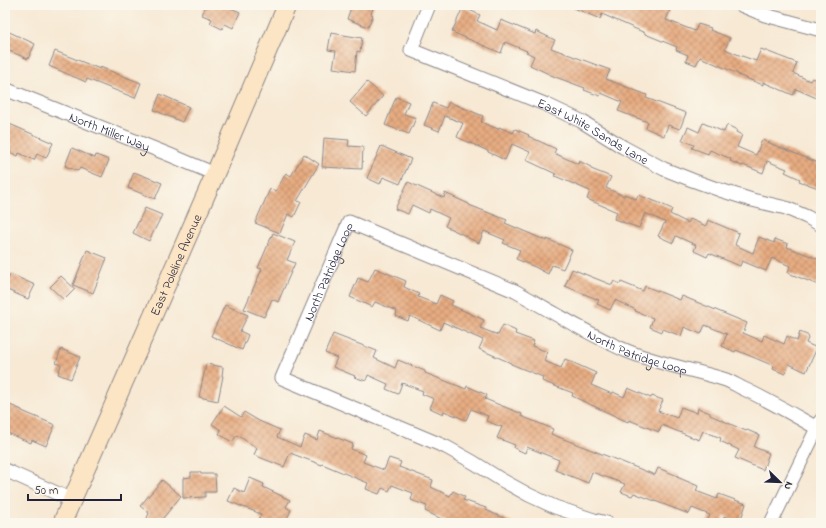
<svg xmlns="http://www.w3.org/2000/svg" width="826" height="528" font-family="'Indie Flower',sans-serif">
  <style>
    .building { fill: url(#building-cross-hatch) }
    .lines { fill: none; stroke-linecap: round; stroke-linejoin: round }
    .minor-casing { stroke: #8c8688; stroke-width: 15 }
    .secondary-casing { stroke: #8c8688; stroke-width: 20 }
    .minor { stroke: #fff; stroke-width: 13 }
    .secondary { stroke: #fce5c4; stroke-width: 18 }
    .labels { text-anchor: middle; stroke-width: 3; stroke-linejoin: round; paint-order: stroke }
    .street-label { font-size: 13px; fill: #22223b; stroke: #fbf7ec }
  </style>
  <defs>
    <pattern id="building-cross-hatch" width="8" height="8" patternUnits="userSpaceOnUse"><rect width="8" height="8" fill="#e7ac81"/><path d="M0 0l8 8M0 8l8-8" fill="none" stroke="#bb8c6b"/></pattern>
  </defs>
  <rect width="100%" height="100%" fill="#fbf7ec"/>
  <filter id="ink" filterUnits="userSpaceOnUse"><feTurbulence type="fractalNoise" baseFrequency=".025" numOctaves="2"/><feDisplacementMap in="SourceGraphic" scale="8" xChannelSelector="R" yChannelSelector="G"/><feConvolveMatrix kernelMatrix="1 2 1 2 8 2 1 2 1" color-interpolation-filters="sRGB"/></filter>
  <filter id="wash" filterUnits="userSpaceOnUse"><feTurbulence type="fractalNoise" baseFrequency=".012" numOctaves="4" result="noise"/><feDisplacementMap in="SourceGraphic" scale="16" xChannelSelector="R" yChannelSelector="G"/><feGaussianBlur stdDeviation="0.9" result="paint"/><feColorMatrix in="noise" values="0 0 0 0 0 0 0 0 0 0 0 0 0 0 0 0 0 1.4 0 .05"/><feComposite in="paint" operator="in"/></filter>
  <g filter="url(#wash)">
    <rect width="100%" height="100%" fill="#f7e9d4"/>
    <g id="blocks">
      <g class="building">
        <polygon points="206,5 224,5 240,12 233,28 225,24 222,29 210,23 212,19 202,15"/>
        <polygon points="352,5 374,5 371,14 373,15 368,27 347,19"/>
        <polygon points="567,5 626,5 632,8 634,5 657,5 670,10 666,20 695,31 698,24 711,28 710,30 730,38 725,49 739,55 756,61 761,49 797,63 793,73 810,81 812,78 821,82 821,100 796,89 793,95 763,82 763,85 738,75 738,74 700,57 696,65 686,61 688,55 676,50 677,47 645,34 645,33 602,14 600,19"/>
        <polygon points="463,7 480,15 477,21 497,30 501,20 535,34 536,31 555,40 551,48 610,70 606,79 647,95 646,98 686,113 680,129 668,125 664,136 646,128 648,122 618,111 622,102 601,93 600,96 584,90 585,88 553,76 530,65 534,56 526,52 527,51 505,42 501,53 452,32"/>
        <polygon points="5,30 35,44 28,59 5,49"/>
        <polygon points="331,33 362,38 360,52 357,51 355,71 333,68 336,51 328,50"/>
        <polygon points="55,51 100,69 100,67 141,83 135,98 87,79 86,82 49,66"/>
        <polygon points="367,82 383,96 366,116 350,102"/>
        <polygon points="160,94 189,107 182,122 154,110"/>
        <polygon points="396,97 409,102 404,114 416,118 409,134 385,125"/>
        <polygon points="449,102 483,116 481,122 498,129 499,127 513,133 515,129 529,135 528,136 556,149 554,153 578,164 579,161 591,167 591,169 611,177 606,188 624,196 624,194 636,199 638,195 657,202 672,209 670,214 688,223 690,219 706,226 708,220 739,233 735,245 753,253 759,237 774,243 775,239 788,244 787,247 821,260 821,286 788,273 790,266 772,258 766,271 742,261 740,266 709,253 707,257 694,251 696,245 676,236 673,243 658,236 665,222 645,213 639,228 614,219 617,212 587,199 590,191 555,176 556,174 526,160 530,152 512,144 505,160 488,152 488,151 457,137 463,123 445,116 439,131 424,125 433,103 446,108"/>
        <polygon points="5,122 53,143 46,158 37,154 34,160 19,153 18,156 5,150"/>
        <polygon points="703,123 724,132 727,125 737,130 736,132 742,135 737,147 756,155 762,140 821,164 821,189 799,181 800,179 785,172 787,169 767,161 763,173 743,165 742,166 730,161 731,159 710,150 708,154 692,148 694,145 682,140 688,127 699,132"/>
        <polygon points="324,138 349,140 348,146 363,147 362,169 322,167"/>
        <polygon points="381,146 411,159 400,184 383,177 380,184 367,178"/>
        <polygon points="72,148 95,158 96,155 109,160 102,177 80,168 78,171 65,166"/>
        <polygon points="304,154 319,164 297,201 301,202 294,217 288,214 280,233 255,223 270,189 276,191 286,173 291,176"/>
        <polygon points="134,172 162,183 155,199 128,188"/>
        <polygon points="408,182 444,198 445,193 469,204 469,205 507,220 505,223 547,241 547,239 572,250 563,269 552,265 548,274 535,267 516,259 520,250 503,243 505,240 484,231 479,243 468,238 468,237 445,226 449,218 430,209 429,213 412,205 408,214 395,209"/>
        <polygon points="145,208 162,215 149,241 133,233"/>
        <polygon points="273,233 295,242 287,260 295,263 278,302 272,299 264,317 244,309 262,269 258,268"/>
        <polygon points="87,250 107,258 93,293 73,285"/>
        <polygon points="375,268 406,281 404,287 419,294 418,297 436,304 440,295 453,301 451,305 484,320 480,328 498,335 503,325 516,331 515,334 534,341 532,346 547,352 544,361 561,368 565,359 596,373 591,385 612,394 613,392 624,397 628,388 651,398 652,396 663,400 658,411 677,418 681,407 697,413 698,408 710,413 710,415 746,431 747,430 759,435 754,447 769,453 763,470 735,458 739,450 720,441 721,438 703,431 699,440 662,425 659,432 629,420 628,422 572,396 573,393 542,381 543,377 511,364 511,363 479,349 483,340 443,322 440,330 410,316 408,321 396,316 397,311 375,302 372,307 350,297 358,278 368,282"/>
        <polygon points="572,269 612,285 614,281 620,284 621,282 643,291 645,286 680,300 682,296 747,323 743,333 762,341 764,335 784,344 787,336 797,341 800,332 809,336 806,343 817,348 806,372 789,364 785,374 773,369 774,366 736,350 735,352 722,346 727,334 705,325 701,334 684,327 681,336 663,329 662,332 650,327 653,318 635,311 636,310 615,300 610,310 597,304 599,300 565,286"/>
        <polygon points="10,274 35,285 28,299 5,289 5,287"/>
        <polygon points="61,276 75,289 64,300 50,287"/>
        <polygon points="225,305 248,315 240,331 248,335 242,350 211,336"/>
        <polygon points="333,334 377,351 374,358 395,368 398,360 425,371 425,373 466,389 467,386 487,395 485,399 522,414 521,416 553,429 551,434 655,475 658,468 678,476 677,477 698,486 696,491 717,499 719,494 746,504 740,522 724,516 722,523 707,523 710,515 692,508 689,514 634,493 632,496 621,492 625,484 592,472 588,483 555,470 559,460 527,447 525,453 514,448 515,445 497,438 502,427 486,421 488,416 471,409 466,420 444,411 443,414 430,408 434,399 422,394 423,391 402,383 398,394 386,389 388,384 368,375 366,381 354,377 355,376 333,367 337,358 325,353"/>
        <polygon points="61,349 80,357 71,379 58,374 61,365 56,363"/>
        <polygon points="206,364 223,367 222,376 223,376 218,401 199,397"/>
        <polygon points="5,403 22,410 22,411 55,425 46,446 32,440 31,443 5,432"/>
        <polygon points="224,406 241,417 244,412 259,421 280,430 277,437 300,447 305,435 317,440 320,431 353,444 351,449 366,455 363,462 384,470 389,458 401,462 399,467 433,480 431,487 450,496 453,491 465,497 463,500 486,508 486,510 514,523 450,523 425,511 427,506 411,500 413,493 392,485 389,491 382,488 379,494 366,489 368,483 322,464 322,465 290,453 284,467 254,455 257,448 237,435 232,442 219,434 221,430 212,424"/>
        <polygon points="191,472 200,472 201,474 215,474 216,492 205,492 205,497 183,498 183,478 191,477"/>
        <polygon points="250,478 264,484 263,487 290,500 286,507 291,510 285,523 268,523 259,519 261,514 228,501 234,488 244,493"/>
        <polygon points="162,480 181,496 159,523 145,523 149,513 140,506"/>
      </g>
    </g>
  </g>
  <g filter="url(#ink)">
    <use href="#blocks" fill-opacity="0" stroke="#8c8688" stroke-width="1"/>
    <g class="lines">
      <defs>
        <g id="minor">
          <path id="s1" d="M429,5l-18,45 136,55 34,16 42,26 41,22 28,11 28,10 32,10 34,8 21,9 14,8"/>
          <polyline points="741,5 765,15 821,30"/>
          <path id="s2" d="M5,89l165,66 45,19"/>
          <polyline points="5,470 72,500"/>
          <path id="s3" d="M607,523l-13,-3 -39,-13 -26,-12 -29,-16 -27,-17 -27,-15 -164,-69 67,-156 166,69c38,21 72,43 112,60 31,13 64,18 96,28 7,2 13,6 19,9 26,12 50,26 75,40"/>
          <polyline points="771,523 821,420"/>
        </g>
        <g id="secondary">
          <path id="s4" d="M62,523l153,-349 72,-169"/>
        </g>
      </defs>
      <use href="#minor" class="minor-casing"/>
      <use href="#secondary" class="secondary-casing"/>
      <use href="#minor" class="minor"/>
      <use href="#secondary" class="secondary"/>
    </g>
  </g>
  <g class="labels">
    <g class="street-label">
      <text dy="5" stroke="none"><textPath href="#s2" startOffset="113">North Miller Way</textPath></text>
      <text dy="5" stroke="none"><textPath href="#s1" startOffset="248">East White Sands Lane</textPath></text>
      <text dy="5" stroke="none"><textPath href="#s4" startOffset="282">East Poleline Avenue</textPath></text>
      <text dy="5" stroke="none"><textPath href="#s3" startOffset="473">North Patridge Loop</textPath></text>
      <text dy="5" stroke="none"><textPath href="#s3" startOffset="844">North Patridge Loop</textPath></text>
    </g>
  </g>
  <rect width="826" height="528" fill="none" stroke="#fbf7ec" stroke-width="20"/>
  <g transform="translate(780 482) rotate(113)" stroke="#fbf7ec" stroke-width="3" paint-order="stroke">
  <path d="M0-3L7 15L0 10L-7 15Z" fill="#22223b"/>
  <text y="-6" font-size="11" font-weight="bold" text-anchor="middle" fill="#22223b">N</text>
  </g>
  <path d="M28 494v6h93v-6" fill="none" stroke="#22223b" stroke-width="2"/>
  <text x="34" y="494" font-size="12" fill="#22223b" stroke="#fbf7ec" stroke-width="3" paint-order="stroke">50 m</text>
</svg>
